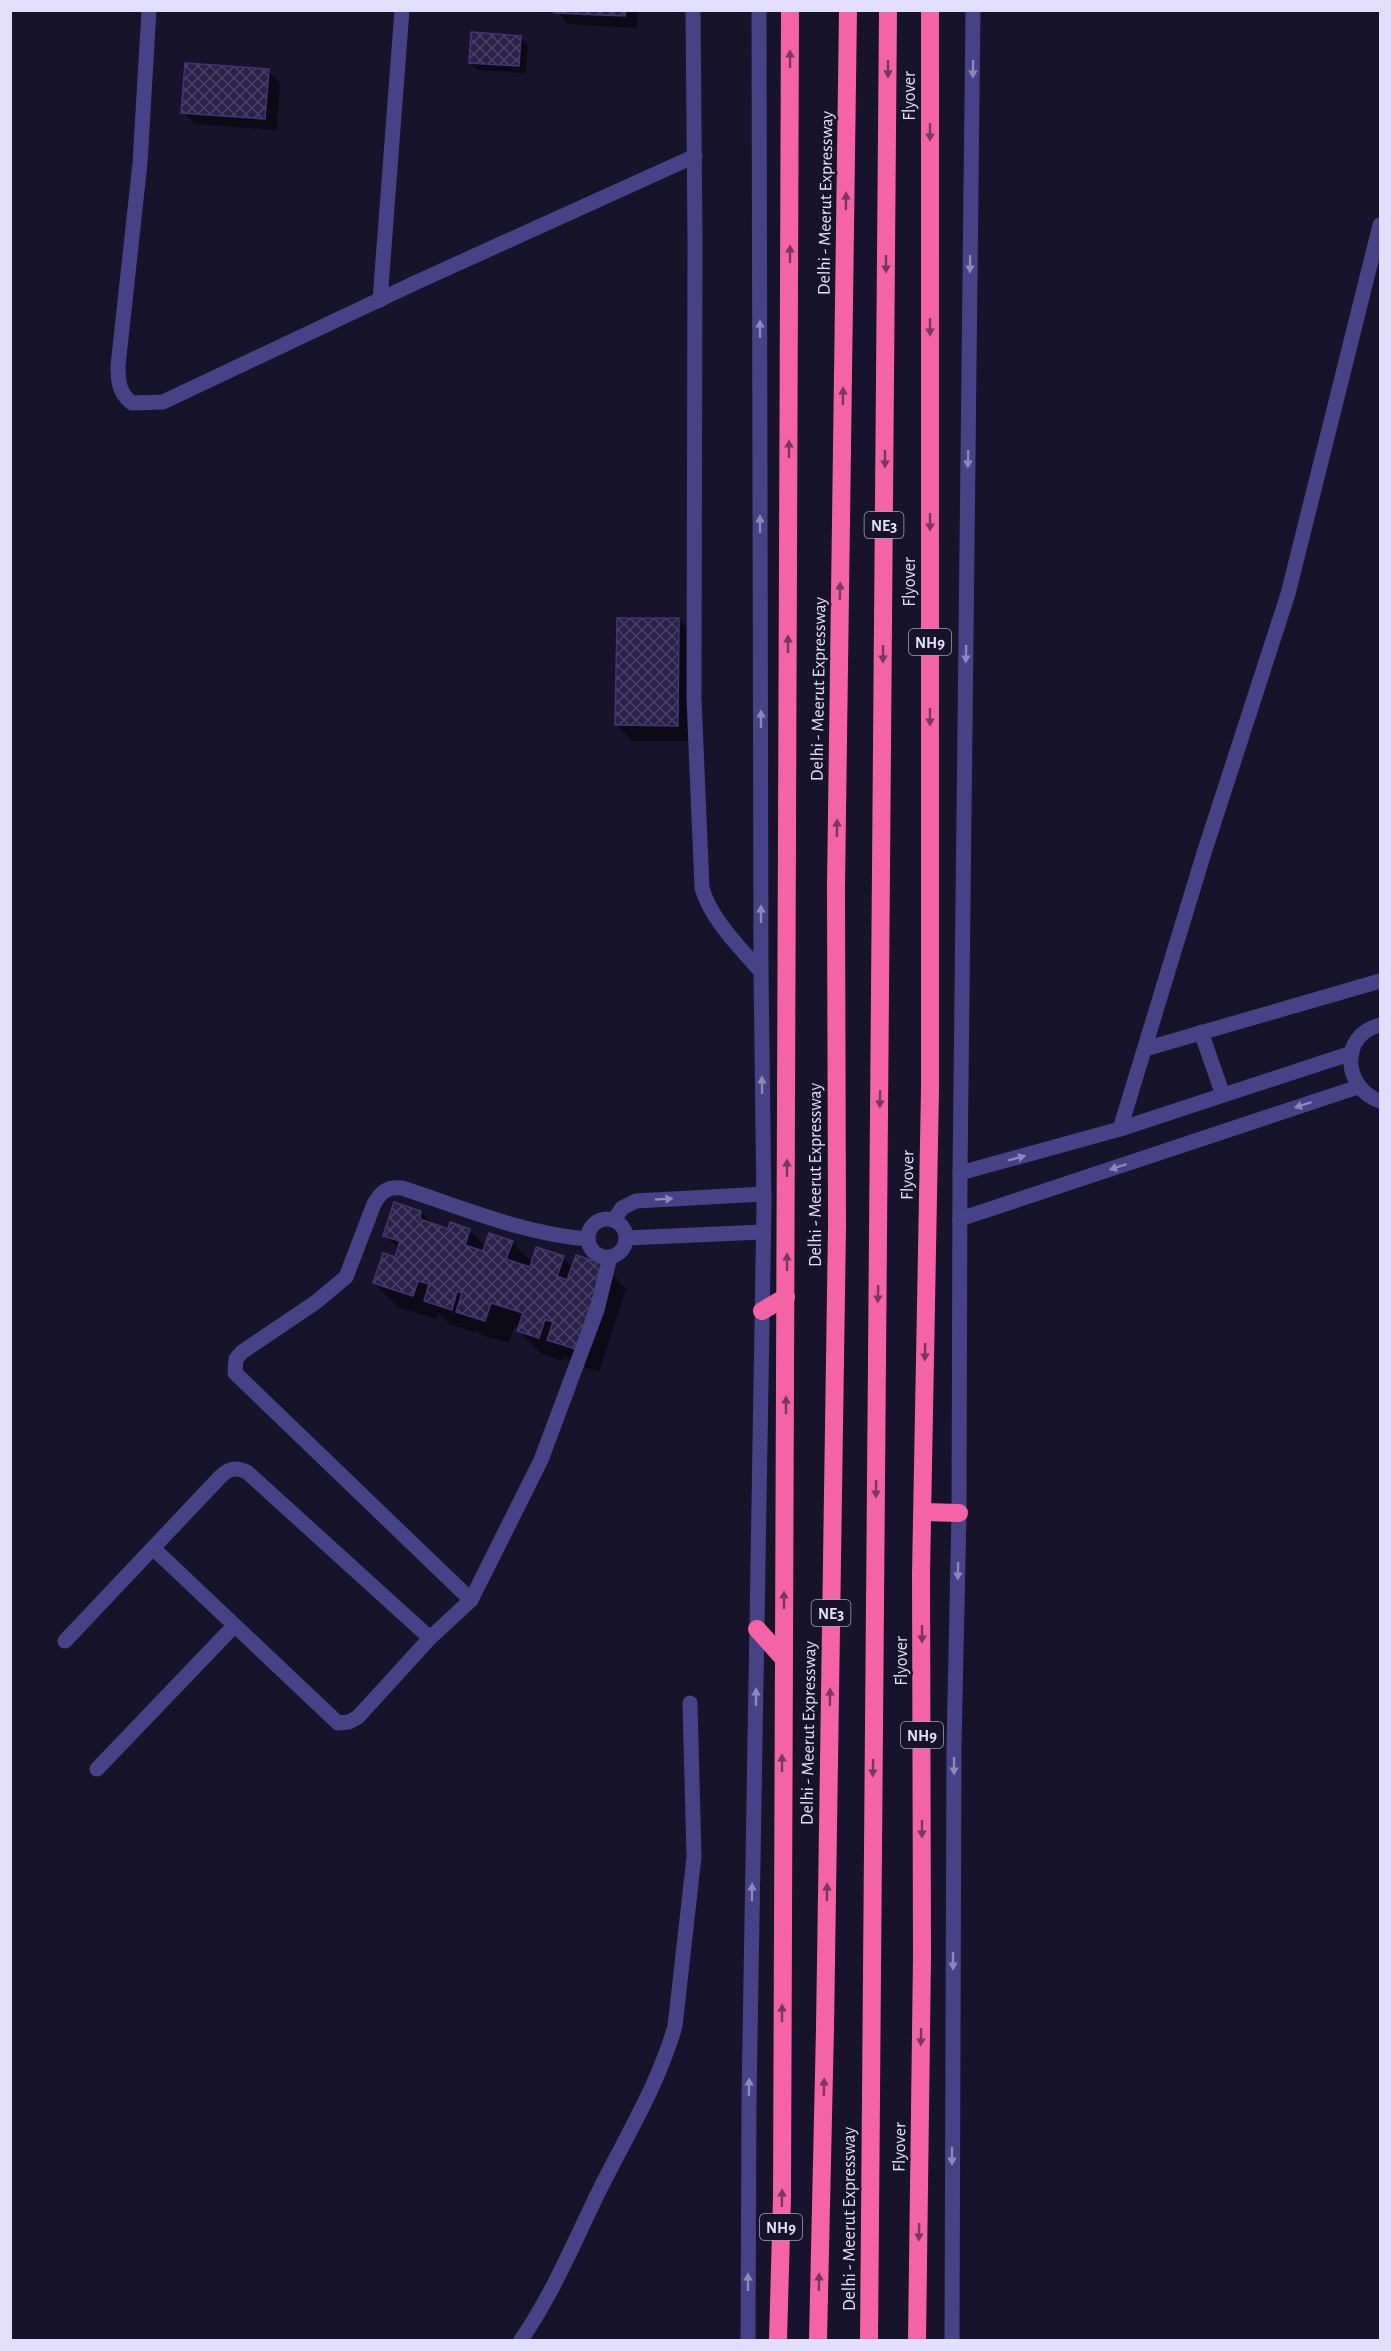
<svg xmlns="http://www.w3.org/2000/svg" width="1391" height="2351" font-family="'Alegreya Sans',sans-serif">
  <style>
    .shadow { fill: #0007 }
    .building { fill: url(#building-cross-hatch); stroke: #423573; stroke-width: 1.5 }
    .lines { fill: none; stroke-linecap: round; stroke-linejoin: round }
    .minor { stroke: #464285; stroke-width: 15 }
    .highway { stroke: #f363a5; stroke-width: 18 }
    .oneway { fill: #7a3761 }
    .oneway2 { fill: #8c88bb }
    .labels { text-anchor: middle; stroke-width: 5; stroke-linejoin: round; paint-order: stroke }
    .shield { fill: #17132a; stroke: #a5a1bd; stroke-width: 1.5 }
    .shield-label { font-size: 16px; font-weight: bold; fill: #e2defc }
    .street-label { font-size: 18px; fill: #e2defc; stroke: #17132a }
  </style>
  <defs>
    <pattern id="building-cross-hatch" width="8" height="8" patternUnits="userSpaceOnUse" patternTransform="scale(1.5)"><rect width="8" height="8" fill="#2a2149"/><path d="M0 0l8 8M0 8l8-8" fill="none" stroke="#494164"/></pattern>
  </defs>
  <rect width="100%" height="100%" fill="#17132a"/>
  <g class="shadow">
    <polygon points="556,10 638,10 637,28 568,24"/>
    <polygon points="520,37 528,45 526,73 478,70 470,62"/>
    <polygon points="268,71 280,83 277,130 195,124 183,112"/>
    <polygon points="678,619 694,635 693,741 633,741 617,725"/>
    <polygon points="421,1212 434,1225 449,1230 469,1230 486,1247 512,1242 533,1263 563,1258 573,1268 603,1265 626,1289 599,1372 572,1363 564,1356 563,1361 542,1354 518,1330 519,1327 515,1325 509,1343 482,1335 476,1329 475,1332 449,1324 439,1313 437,1319 398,1307 374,1283 396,1259 399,1250 385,1235"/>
  </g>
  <g class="building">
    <polygon points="554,10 626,10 625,16 554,13"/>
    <polygon points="471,32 521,36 519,66 469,63"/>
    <polygon points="185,63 269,69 265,119 181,113"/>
    <polygon points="617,618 679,618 678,726 615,725"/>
    <polygon points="394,1202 421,1211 420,1219 448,1229 450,1222 470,1229 465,1245 483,1251 489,1233 513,1241 506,1259 530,1267 536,1247 564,1256 557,1276 567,1280 576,1255 604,1264 576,1349 547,1340 553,1322 545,1319 539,1338 517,1331 523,1313 491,1303 485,1321 456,1312 462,1293 457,1291 452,1310 424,1301 429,1284 418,1281 413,1296 373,1283 383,1253 395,1257 400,1241 383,1236"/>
  </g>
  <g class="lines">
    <g class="minor">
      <path d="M149,10l-9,153 -22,203c0,16 1,27 14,37l31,-1 254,-120 278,-126"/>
      <path d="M693,10l2,231 -1,458 8,189c9,32 38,59 59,84"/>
      <polyline points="380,300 402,10"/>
      <path d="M1380,1025c-41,10 -37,63 0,76"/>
      <polyline points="1201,1032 1223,1095"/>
      <polyline points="1145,1049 1380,981"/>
      <polyline points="1120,1129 1204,853 1288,594 1380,225"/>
      <polyline points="960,1173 1120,1129 1352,1053"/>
      <circle cx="607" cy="1238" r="19"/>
      <polyline points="960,1219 1358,1087"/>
      <polyline points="614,1220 622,1208 636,1201 764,1194"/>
      <polyline points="626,1238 763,1232"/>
      <path d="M588,1239c-64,-5 -125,-31 -186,-51 -15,-2 -21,4 -28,16l-28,73 -30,25 -74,50 -6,7 -1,14 236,227 70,-140 56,-150 13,-53"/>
      <polyline points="154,1549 338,1723 349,1722 358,1717 430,1638 471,1600"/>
      <path d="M65,1641l156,-165c9,-8 15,-9 26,-4l183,166"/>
      <polyline points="97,1769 234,1626"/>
      <path d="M521,2340c31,-45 52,-95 76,-145 27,-55 61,-109 78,-169l19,-169 -4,-154"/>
      <polyline points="748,2340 749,2099 764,1206 761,972 759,10"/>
      <polyline points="952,2340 954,1747 959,1513 960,1173 973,10"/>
    </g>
    <g class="highway">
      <polyline points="762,1311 786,1297"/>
      <polyline points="923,1512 959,1513"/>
      <polyline points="757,1629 783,1658"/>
      <polyline points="778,2340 782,2197 790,10"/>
      <polyline points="818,2340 825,2028 837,1227 836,886 848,10"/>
      <polyline points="869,2340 888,10"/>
      <polyline points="917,2340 922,1957 921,1574 930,1089 930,10"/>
    </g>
  </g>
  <defs><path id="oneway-solid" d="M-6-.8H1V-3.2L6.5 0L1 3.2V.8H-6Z" transform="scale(1.5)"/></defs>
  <g class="oneway">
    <use href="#oneway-solid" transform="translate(790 59) rotate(-90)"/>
    <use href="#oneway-solid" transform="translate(888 69) rotate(90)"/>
    <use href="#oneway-solid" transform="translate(930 132) rotate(90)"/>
    <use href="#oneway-solid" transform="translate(846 201) rotate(-89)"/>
    <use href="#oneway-solid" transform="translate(790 254) rotate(-90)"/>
    <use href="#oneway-solid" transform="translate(886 264) rotate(90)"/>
    <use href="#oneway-solid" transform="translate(930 327) rotate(90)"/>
    <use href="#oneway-solid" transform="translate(843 396) rotate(-89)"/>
    <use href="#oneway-solid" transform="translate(789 449) rotate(-90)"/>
    <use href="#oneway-solid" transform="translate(885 459) rotate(90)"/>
    <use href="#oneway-solid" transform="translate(930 522) rotate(90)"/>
    <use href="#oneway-solid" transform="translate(840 591) rotate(-89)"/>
    <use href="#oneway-solid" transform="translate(788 644) rotate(-90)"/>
    <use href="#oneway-solid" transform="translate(883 654) rotate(90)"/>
    <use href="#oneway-solid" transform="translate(930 717) rotate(90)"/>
    <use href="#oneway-solid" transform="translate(837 828) rotate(-89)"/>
    <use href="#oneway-solid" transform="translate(880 1099) rotate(91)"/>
    <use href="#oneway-solid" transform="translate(787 1168) rotate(-90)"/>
    <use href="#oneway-solid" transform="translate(787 1262) rotate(-90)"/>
    <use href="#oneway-solid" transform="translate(878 1294) rotate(91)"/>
    <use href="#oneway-solid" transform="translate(925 1352) rotate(91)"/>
    <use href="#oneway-solid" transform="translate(786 1405) rotate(-90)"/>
    <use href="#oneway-solid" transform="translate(876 1489) rotate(91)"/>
    <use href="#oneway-solid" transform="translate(784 1600) rotate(-90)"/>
    <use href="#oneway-solid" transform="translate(922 1634) rotate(90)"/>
    <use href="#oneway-solid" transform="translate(830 1697) rotate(-89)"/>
    <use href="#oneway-solid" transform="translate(782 1763) rotate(-90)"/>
    <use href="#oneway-solid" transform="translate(873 1768) rotate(91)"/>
    <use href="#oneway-solid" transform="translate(922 1829) rotate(90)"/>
    <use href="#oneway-solid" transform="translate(827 1892) rotate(-89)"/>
    <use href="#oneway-solid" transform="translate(782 2013) rotate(-90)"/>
    <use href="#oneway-solid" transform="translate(921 2037) rotate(91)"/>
    <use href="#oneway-solid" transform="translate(824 2087) rotate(-89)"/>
    <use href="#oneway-solid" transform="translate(782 2198) rotate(-89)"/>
    <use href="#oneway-solid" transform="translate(919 2232) rotate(91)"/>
    <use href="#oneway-solid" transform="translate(819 2282) rotate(-89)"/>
  </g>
  <g class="oneway2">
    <use href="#oneway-solid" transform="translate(973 69) rotate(91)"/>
    <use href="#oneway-solid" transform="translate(970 264) rotate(91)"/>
    <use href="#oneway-solid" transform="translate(760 329) rotate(-90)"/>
    <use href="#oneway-solid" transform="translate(968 459) rotate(91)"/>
    <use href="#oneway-solid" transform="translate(760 524) rotate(-90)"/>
    <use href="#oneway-solid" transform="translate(966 654) rotate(91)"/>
    <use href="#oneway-solid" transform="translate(761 719) rotate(-90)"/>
    <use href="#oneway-solid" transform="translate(761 914) rotate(-90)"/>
    <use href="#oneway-solid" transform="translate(762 1085) rotate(-91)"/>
    <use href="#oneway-solid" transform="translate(1303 1105) rotate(162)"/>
    <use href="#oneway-solid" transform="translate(1017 1158) rotate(-15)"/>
    <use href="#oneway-solid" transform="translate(1118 1167) rotate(162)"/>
    <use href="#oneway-solid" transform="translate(664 1199) rotate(-3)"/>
    <use href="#oneway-solid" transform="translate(958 1571) rotate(91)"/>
    <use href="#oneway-solid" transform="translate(756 1697) rotate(-89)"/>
    <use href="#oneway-solid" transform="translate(954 1766) rotate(90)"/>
    <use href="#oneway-solid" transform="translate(752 1892) rotate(-89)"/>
    <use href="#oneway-solid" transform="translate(953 1961) rotate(90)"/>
    <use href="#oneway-solid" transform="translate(749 2087) rotate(-89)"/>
    <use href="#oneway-solid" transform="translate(952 2156) rotate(90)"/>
    <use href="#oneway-solid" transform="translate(748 2282) rotate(-90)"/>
  </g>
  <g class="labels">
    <g class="shield">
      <rect x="864.5" y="512" width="39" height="26" rx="4.5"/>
      <rect x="909" y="629" width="42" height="26" rx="4.5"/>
      <rect x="811.5" y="1600" width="39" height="26" rx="4.5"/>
      <rect x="901" y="1722" width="42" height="26" rx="4.5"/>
      <rect x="760" y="2214" width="42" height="26" rx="4.5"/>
    </g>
    <g class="shield-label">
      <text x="884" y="531">NE3</text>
      <text x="930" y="648">NH9</text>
      <text x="831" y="1619">NE3</text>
      <text x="922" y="1741">NH9</text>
      <text x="781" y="2233">NH9</text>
    </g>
    <g class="street-label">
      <text transform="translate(909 96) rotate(-90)" y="6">Flyover</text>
      <text transform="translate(825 203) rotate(-89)" y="6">Delhi - Meerut Expressway</text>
      <text transform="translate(909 582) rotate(-90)" y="6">Flyover</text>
      <text transform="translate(818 689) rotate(-89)" y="6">Delhi - Meerut Expressway</text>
      <text transform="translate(815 1175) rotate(-90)" y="6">Delhi - Meerut Expressway</text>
      <text transform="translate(907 1175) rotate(-89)" y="6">Flyover</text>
      <text transform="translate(901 1661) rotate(-90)" y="6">Flyover</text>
      <text transform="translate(808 1733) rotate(-89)" y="6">Delhi - Meerut Expressway</text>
      <text transform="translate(899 2147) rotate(-89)" y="6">Flyover</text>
      <text transform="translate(849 2219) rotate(-90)" y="6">Delhi - Meerut Expressway</text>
    </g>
  </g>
  <rect width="1391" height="2351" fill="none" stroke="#e2defc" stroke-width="24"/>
</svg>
